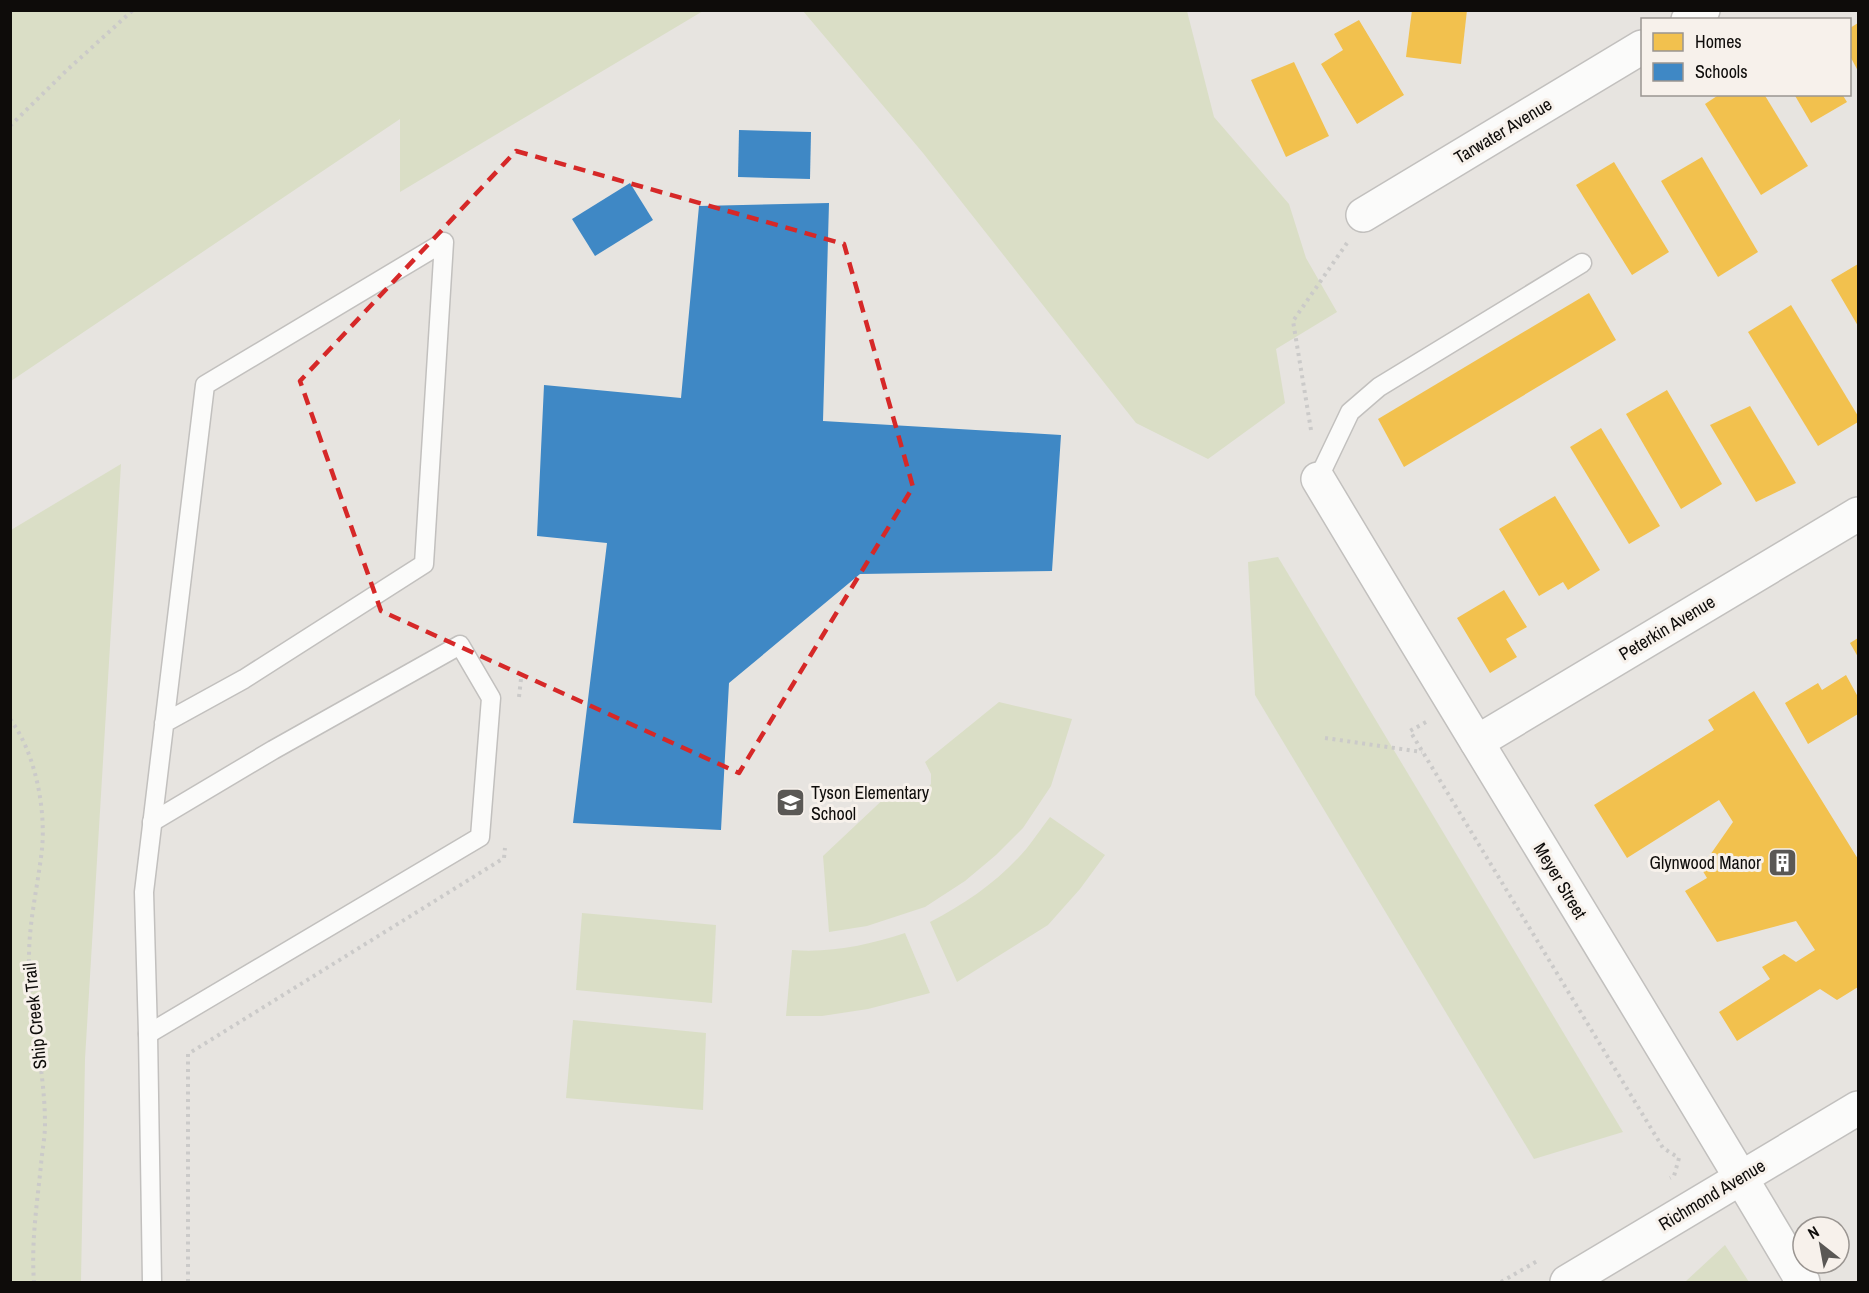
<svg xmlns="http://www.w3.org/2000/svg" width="1869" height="1293" font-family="'Archivo Narrow',sans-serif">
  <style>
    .green { fill: #dadec6 }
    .homes { fill: #f2c14e }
    .schools { fill: #3f88c5 }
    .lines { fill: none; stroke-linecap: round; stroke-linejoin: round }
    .service-casing { stroke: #c2c0be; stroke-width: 21 }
    .minor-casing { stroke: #c2c0be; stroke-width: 36 }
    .path { stroke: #cbcac9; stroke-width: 4; stroke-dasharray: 3 4.5; stroke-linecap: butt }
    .service { stroke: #fbfbfa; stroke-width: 18 }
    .minor { stroke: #fbfbfa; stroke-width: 33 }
    .marked { fill: none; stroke: #d62828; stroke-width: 4.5; stroke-dasharray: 12 8; stroke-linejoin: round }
    .labels { text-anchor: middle; stroke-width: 6; stroke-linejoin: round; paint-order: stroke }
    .street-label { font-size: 18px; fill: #0e0c0a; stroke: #f7f1eb }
    .poi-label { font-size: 18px; fill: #0e0c0a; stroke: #f7f1eb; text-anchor: start }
  </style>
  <rect width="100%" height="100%" fill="#e7e4e0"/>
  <g class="green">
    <polygon points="11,10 703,10 703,11 400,192 400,119 11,381"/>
    <polygon points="803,11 1187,11 1214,117 1289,204 1306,258 1337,312 1276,349 1285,403 1208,459 1136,423 923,153"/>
    <polygon points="121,464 85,1059 81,1282 11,1282 11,530"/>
    <polygon points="1278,557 1623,1132 1534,1159 1255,695 1248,562"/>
    <path d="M999,702l73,17 -21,67 -28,42 -27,27 -31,26 -40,26 -58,19 -38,6 -6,-76 68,-64c19,10 26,9 40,-8v-10l-6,-12z"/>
    <path d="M1050,817l55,38 -25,34 -32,36 -91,57 -27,-60c37,-19 70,-42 97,-74 8,-10 15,-21 23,-31z"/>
    <polygon points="582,913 716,925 712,1003 576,990"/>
    <path d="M905,933l25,60 -62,16 -46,7h-36l6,-66c39,3 77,-5 113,-17z"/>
    <polygon points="573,1020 706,1033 703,1110 566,1098"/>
    <polygon points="1725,1245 1749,1282 1685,1282"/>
  </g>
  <g class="homes">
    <polygon points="1412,10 1467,10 1461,64 1406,57"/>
    <polygon points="1359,20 1404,95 1357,124 1321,64 1343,50 1334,34"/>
    <polygon points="1858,23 1858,71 1850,56 1850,28"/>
    <polygon points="1294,62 1329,136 1286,157 1251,80"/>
    <polygon points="1720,94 1764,94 1808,166 1761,195 1705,104"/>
    <polygon points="1794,94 1842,94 1847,102 1811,123"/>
    <polygon points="1702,157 1758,252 1718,277 1661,181"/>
    <polygon points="1614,162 1669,252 1632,275 1576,185"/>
    <polygon points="1858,264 1858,326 1831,280"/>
    <polygon points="1589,293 1616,340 1404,467 1378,419"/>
    <polygon points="1791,305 1858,416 1858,422 1818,446 1748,332"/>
    <polygon points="1667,390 1722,484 1681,509 1626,414"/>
    <polygon points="1750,406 1796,483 1756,502 1710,425"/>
    <polygon points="1601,428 1660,526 1629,544 1570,447"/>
    <polygon points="1555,496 1600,570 1568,590 1563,582 1539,596 1499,529"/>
    <polygon points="1504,590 1527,627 1506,639 1517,657 1490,673 1457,618"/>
    <polygon points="1858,638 1858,657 1850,643"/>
    <polygon points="1846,675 1858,697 1858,714 1808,744 1785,703 1818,683 1822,690"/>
    <polygon points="1754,691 1858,859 1858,987 1837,1000 1820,989 1737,1041 1719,1012 1770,979 1762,967 1784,954 1796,962 1815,950 1796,921 1717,942 1685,891 1707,878 1701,868 1733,822 1719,800 1627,858 1594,805 1714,730 1708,720"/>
  </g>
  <g class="schools">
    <polygon points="739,130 811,132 810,179 738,177"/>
    <polygon points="630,183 653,220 595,256 572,219"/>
    <polygon points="829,203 823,421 1061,435 1052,571 860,574 729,683 721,830 573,823 607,543 537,536 544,385 681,398 699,206"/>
  </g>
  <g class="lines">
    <defs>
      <g id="service">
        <polyline points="1318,479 1350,412 1379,387 1582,263"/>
        <polyline points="148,1034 480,837 491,698 460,645 273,750 152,822"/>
        <polyline points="152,1282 148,1034 144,892 205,385 444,242 424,564 244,679 164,723"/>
      </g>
      <g id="minor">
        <polyline points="1688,20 1703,10"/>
        <polyline points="1363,215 1642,47"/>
        <path d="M1318,479c160,268 326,534 485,803"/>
        <polyline points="1477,742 1858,514"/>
        <polyline points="1567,1282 1858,1108"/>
      </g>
    </defs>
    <use href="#service" class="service-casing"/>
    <use href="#minor" class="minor-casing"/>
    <g class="path">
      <polyline points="10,126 65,72 133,10"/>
      <polyline points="1311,430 1293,321 1347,243"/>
      <polyline points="519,697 521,679"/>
      <path d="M10,719c25,33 36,89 32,130 -4,36 -13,72 -13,108 0,56 16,111 16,167 0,14 -3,27 -4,41 -4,39 -10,78 -7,117"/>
      <polyline points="1426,722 1410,731 1663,1148 1679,1158 1674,1176 1670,1178"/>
      <polyline points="1325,738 1422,752"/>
      <polyline points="188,1282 188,1054 504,858 505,848"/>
      <polyline points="1501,1282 1539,1260"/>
    </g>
    <use href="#service" class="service"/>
    <use href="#minor" class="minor"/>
  </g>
  <path class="marked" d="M516,151l328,93 69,243 -174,286 -358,-162 -81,-230z"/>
  <defs>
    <symbol id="school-square" viewBox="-11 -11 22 22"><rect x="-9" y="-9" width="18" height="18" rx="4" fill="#5a5855" stroke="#f7f1eb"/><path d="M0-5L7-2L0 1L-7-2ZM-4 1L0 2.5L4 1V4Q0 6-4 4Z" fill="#fff"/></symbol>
    <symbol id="building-square" viewBox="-11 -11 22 22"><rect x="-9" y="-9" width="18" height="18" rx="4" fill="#5a5855" stroke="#f7f1eb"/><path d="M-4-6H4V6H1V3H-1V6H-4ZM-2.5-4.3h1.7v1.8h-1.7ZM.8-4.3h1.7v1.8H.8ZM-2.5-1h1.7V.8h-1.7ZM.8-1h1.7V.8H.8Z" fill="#fff"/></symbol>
  </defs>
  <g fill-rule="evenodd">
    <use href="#school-square" x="774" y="786" width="33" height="33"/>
    <use href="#building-square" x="1766" y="846" width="33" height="33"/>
  </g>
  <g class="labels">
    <g class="street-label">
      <text transform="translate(1503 131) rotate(-31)" y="6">Tarwater Avenue</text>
      <text transform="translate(1667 628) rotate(-31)" y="6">Peterkin Avenue</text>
      <text transform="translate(1560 881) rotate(59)" y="6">Meyer Street</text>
      <text transform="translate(35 1016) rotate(-96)" y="6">Ship Creek Trail</text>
      <text transform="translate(1712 1195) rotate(-31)" y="6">Richmond Avenue</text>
    </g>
    <g class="poi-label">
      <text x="811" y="799">Tyson Elementary<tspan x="811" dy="21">School</tspan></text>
      <text x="1761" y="869" text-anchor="end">Glynwood Manor</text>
    </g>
  </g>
  <rect width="1869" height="1293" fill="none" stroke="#0e0c0a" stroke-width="24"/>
  <rect x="1641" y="18" width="210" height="78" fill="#f7f1eb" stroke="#9a9591" stroke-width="1.5"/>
  <rect x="1653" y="33" width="30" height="18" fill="#f2c14e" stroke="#9a9591" stroke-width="1.5"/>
  <text x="1695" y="48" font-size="18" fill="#0e0c0a">Homes</text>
  <rect x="1653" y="63" width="30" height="18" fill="#3f88c5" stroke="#9a9591" stroke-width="1.5"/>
  <text x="1695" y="78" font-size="18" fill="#0e0c0a">Schools</text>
  <g transform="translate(1821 1245) rotate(329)"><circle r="28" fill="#f7f1eb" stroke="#9a9591" stroke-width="1.5"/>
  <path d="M0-4.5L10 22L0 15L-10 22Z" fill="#5a5855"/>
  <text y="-9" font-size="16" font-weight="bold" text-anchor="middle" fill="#0e0c0a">N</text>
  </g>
</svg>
